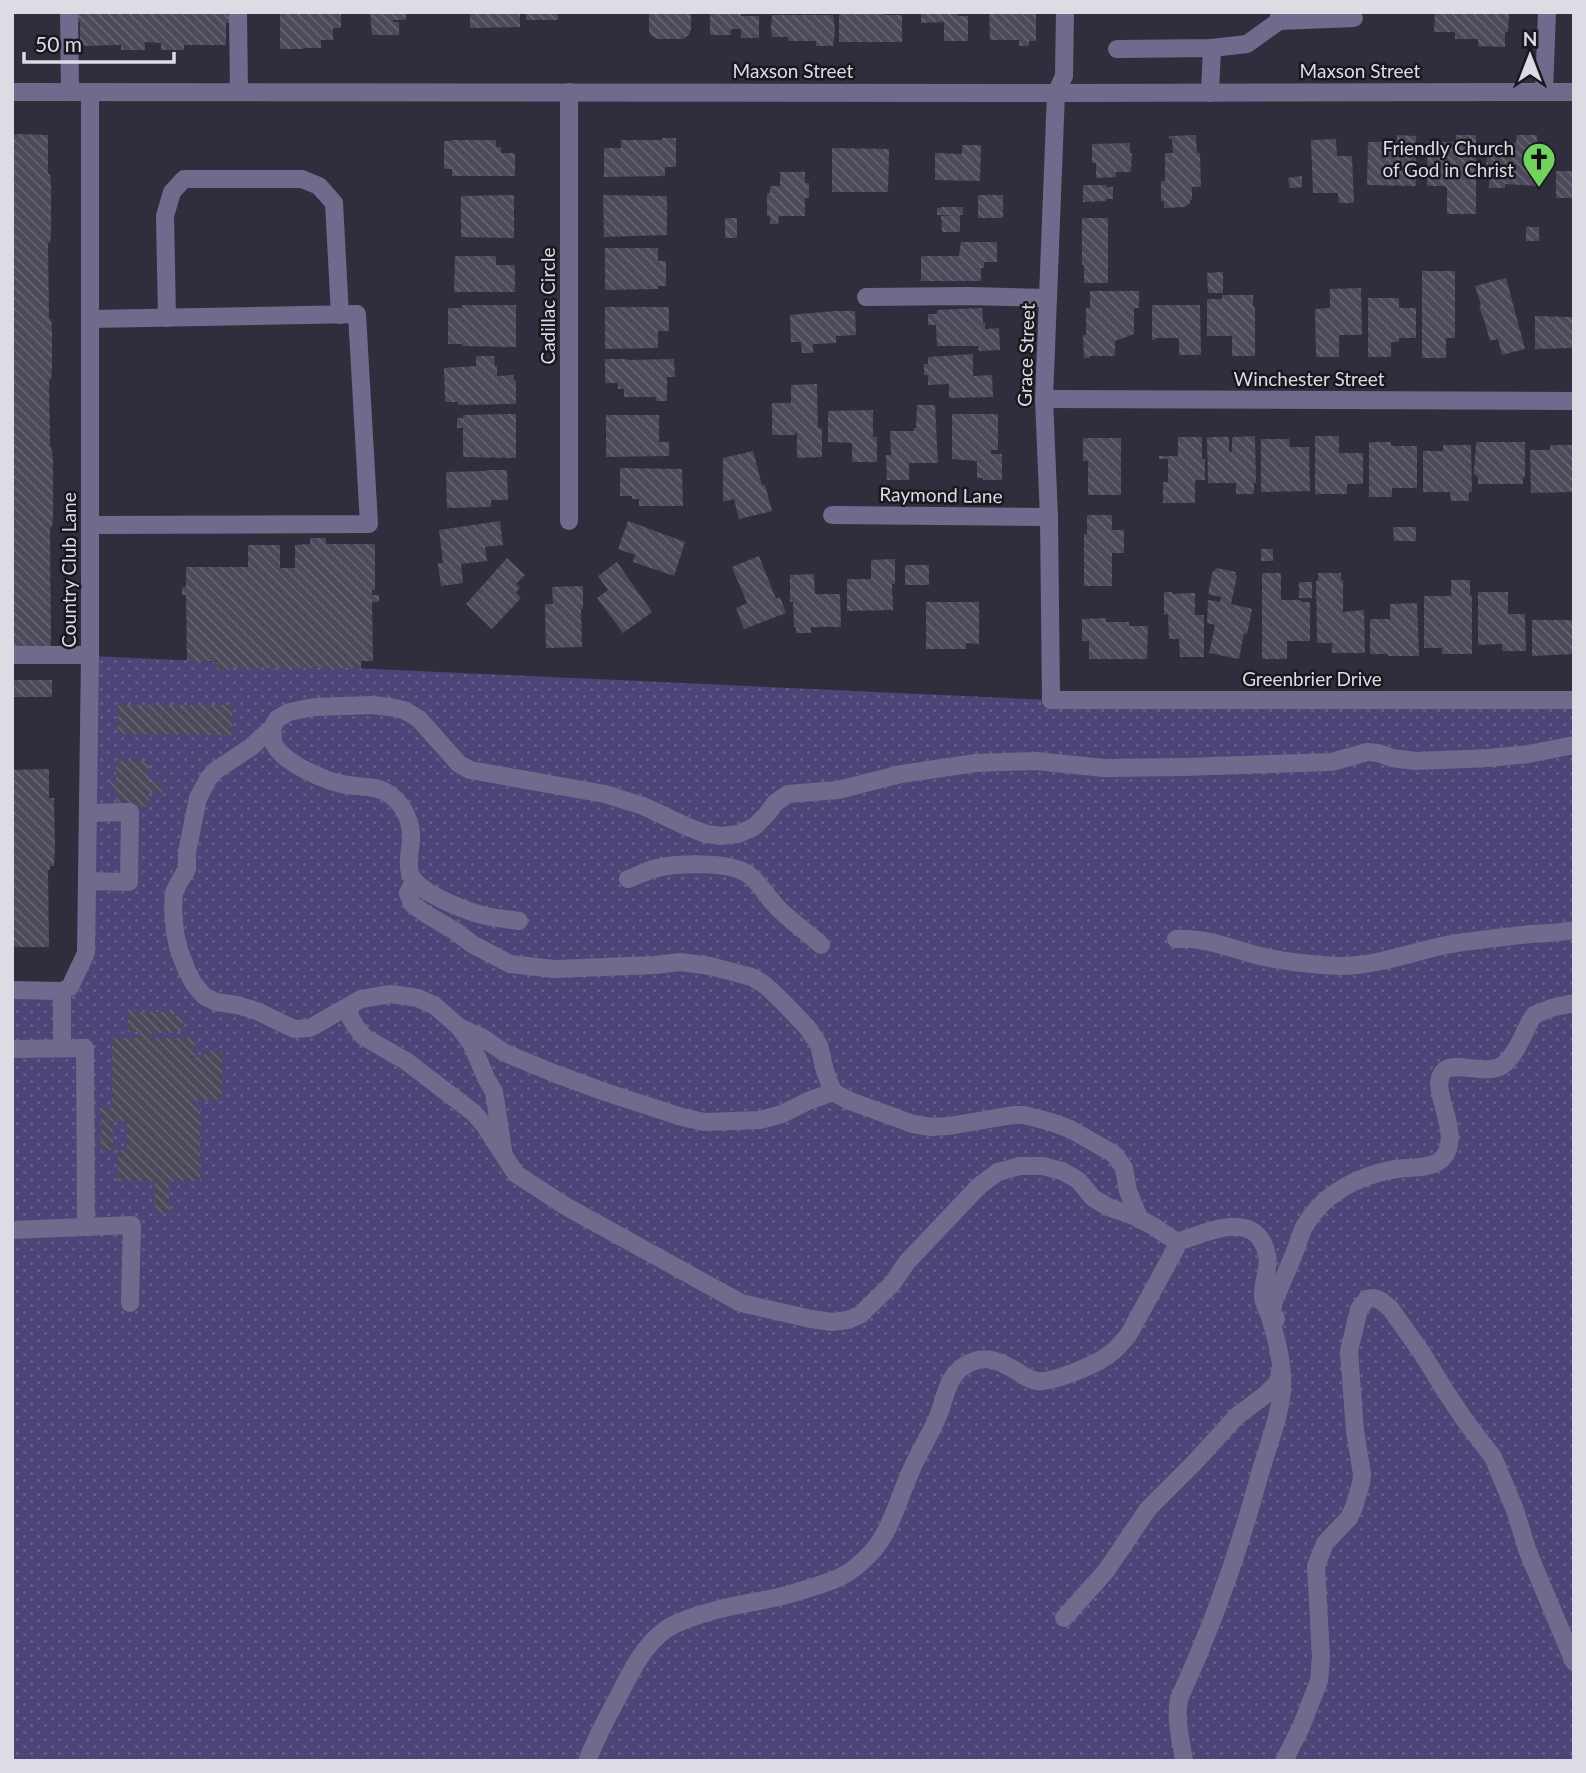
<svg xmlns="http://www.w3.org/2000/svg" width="1586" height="1773" font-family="Lato,sans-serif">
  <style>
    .grass { fill: url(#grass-dots) }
    .building { fill: url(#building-back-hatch) }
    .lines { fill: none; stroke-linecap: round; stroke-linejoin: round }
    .minor { stroke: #706b8d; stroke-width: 18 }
    .labels { text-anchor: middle; stroke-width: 5; stroke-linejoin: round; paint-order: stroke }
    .street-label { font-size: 19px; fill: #dddce5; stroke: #18181e }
    .poi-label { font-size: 19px; fill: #dddce5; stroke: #18181e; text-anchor: end }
  </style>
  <defs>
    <pattern id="grass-dots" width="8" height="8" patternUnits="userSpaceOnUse" patternTransform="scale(1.75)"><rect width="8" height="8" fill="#4d4477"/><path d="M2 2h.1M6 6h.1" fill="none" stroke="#665e8a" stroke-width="1.8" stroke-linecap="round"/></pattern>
    <pattern id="building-back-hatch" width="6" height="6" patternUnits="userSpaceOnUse" patternTransform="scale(1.75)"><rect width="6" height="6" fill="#4c4a5a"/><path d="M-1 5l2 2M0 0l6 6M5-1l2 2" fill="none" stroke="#656472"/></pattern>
  </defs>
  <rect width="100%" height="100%" fill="#302e3d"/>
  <polygon class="grass" points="91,656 1051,700 1574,700 1574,1761 12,1761 12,987 56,986 80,971"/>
  <g class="building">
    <polygon points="76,12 230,12 230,23 226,23 226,45 184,45 184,50 161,50 161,43 145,42 145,50 121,50 121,45 80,46 80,22 76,22"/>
    <polygon points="341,12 341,28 333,28 333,40 321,40 321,48 303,48 303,49 281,49 280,48 280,13"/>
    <polygon points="370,12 406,12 406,20 393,20 393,22 399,22 399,35 372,35"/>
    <polygon points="470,12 520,12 520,27 470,28"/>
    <rect x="526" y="12" width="32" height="8"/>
    <polygon points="649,12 691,12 691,29 689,35 683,39 658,39 652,36 649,31"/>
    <polygon points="710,12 741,12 741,16 759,16 759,38 741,38 741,29 731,29 731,35 710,35"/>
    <polygon points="839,12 885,12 885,15 902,15 902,42 839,42"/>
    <polygon points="921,12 958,12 958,16 968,16 968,41 944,41 944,22 921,23"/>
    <polygon points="989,12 1036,12 1036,41 1029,41 1029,46 1019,46 1019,40 990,40"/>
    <polygon points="1435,12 1509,12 1508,32 1505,32 1505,47 1478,46 1478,39 1455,39 1455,32 1434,32"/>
    <polygon points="772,15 833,15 835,30 833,46 816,46 816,41 788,41 788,37 772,37 771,28"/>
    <polygon points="18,134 48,135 48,174 50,174 51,186 51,232 50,243 48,243 49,319 51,319 52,330 52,368 51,379 49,379 50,447 51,447 53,458 53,516 52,527 50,527 51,649 12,649 12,135"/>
    <polygon points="1196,135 1197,153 1200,153 1201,187 1192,187 1192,200 1190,200 1190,203 1185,207 1164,208 1164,201 1161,201 1161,181 1165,181 1165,153 1173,153 1172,139 1169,139 1169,136"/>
    <polygon points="1397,135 1416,136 1416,186 1367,185 1368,142 1397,142"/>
    <polygon points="1456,135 1476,135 1476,214 1447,214 1447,188 1444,186 1427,186 1427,142 1456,142"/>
    <polygon points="1517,135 1537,135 1536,186 1505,184 1505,188 1489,188 1489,177 1486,177 1487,143 1516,143"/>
    <polygon points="662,138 676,138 676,167 665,167 665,176 604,177 604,148 621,148 621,140 662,140"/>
    <polygon points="1336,139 1337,156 1352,156 1354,203 1339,203 1338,193 1313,193 1311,140"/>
    <polygon points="452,140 496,140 496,147 501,147 501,153 515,153 515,176 452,176 452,169 444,169 444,141 452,141"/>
    <polygon points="1130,143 1130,153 1132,153 1131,172 1116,172 1116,177 1096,178 1096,163 1092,163 1092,144"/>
    <polygon points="962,145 981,145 980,181 935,180 935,153 962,154"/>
    <polygon points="832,148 889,149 888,192 832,192"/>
    <rect x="1556" y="171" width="18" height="27"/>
    <polygon points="780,172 805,172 805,183 809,183 809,198 805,198 805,216 779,216 778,224 770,224 770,216 767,216 767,193 770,193 770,186 780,186"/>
    <polygon points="1302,176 1302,187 1290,188 1288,178"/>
    <polygon points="1083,185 1106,185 1106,187 1113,187 1113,199 1106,199 1106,201 1083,202"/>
    <polygon points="507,195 514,195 514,238 461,237 461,196"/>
    <polygon points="603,195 667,196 667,235 604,237"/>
    <rect x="978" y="195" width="25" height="23"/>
    <polygon points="941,207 963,207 963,215 960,215 960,232 942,232 941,216 957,215 937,215 937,208 941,208"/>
    <rect x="725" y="218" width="12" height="20"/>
    <polygon points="1082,218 1108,218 1108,283 1084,283 1084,265 1082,265"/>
    <rect x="1526" y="227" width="13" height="14"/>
    <polygon points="961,242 997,242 997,262 984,262 984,268 981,268 981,281 921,281 921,256 959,256"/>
    <polygon points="605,248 658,248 658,261 666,261 666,286 658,286 658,289 605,290"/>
    <polygon points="455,256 496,256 496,265 515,265 515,292 454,292"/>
    <polygon points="1422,271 1455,271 1455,338 1446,338 1446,358 1422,358"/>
    <polygon points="1223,272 1223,293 1208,293 1207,273"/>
    <polygon points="1506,278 1525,349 1502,355 1498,339 1490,341 1483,316 1482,316 1479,306 1481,305 1475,286"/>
    <polygon points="1361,288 1362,335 1339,335 1339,357 1316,357 1315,309 1330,308 1330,289"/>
    <polygon points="1090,291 1139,291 1139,308 1134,308 1134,334 1115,341 1115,356 1090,356 1090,358 1084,358 1083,335 1086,335 1086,308 1090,308"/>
    <polygon points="1222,295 1253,295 1253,307 1255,307 1255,356 1232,356 1232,336 1207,336 1207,299 1222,299"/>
    <polygon points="1368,298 1399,298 1399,308 1416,308 1416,338 1399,338 1399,342 1391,342 1391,357 1368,357"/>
    <polygon points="462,305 516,305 516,347 462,346 462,344 448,344 448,308 462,308"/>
    <polygon points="1152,305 1200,305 1201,355 1179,355 1179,338 1155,338 1155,340 1152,340"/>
    <polygon points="605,307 669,307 669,331 658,331 658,348 605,349"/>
    <polygon points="982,308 983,323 985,323 985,329 999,328 1000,350 979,351 978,346 937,346 936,325 928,325 928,314 937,314 937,310"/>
    <polygon points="835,311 855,311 856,335 836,336 836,343 813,344 813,353 802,353 801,342 791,342 790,315"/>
    <polygon points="1535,316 1573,317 1574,348 1535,349"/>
    <polygon points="973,354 973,376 992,375 993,397 949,398 949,384 928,385 928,375 924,375 924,364 928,364 928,357"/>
    <polygon points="476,356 494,356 495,366 497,366 497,376 513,375 514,380 516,380 516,404 458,405 458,402 445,402 444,368 476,366"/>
    <polygon points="605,359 627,359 627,360 674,359 675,377 667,377 667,401 656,401 656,397 624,397 624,389 618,389 618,383 605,383"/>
    <polygon points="817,384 818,428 822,428 822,457 797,458 797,432 794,435 772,435 772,403 791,403 791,385"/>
    <polygon points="917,405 935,405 938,463 909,463 909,480 887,480 886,455 891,455 890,431 914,431 914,428 916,428"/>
    <polygon points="873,410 873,437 877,437 877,462 852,462 852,443 828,442 828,411"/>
    <polygon points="508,414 516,414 516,458 463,457 463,428 457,428 457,418 463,418 463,415"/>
    <polygon points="952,414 998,414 998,450 991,450 991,454 1002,454 1002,480 983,480 983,478 977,478 977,461 952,459"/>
    <polygon points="606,415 659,415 659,442 669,442 669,456 606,457"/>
    <polygon points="1255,436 1256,483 1254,483 1254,494 1236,494 1236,483 1208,483 1207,437 1229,437 1229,452 1232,452 1232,437"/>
    <polygon points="1315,436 1339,436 1339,453 1363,453 1363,484 1347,484 1347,494 1315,494"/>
    <polygon points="1178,437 1202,437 1202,459 1205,459 1205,480 1195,480 1195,503 1163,503 1163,482 1168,482 1168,459 1159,459 1159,456 1178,456"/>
    <polygon points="1083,438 1121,438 1121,495 1088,495 1088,461 1083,461"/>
    <polygon points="1261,439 1289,439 1290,447 1309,447 1310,491 1261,492"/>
    <polygon points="1369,442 1391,442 1391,446 1417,446 1417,488 1392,488 1392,497 1369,497"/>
    <polygon points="1476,442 1525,442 1525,477 1523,477 1523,484 1478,484 1478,477 1474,474"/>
    <polygon points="1443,445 1471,445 1472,492 1469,492 1469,501 1451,501 1450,492 1423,492 1423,451 1443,451"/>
    <polygon points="1550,445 1574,445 1574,492 1531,493 1530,450 1550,450"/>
    <polygon points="753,451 762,485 765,485 772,511 739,519 734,499 723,502 723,458"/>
    <polygon points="620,468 682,469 683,506 639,506 639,499 632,499 632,496 620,496"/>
    <polygon points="486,470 507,470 508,500 491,500 491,507 447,508 446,472 486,471"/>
    <polygon points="1087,515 1112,515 1112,530 1124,530 1124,553 1112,553 1112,586 1084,586 1084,534 1087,534"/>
    <polygon points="500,521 503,545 485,547 487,561 461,564 463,583 441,586 438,563 443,563 439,530"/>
    <polygon points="628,521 685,542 674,576 633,562 635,555 618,549"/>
    <polygon points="1393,527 1416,527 1416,541 1394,541"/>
    <polygon points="310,538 326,538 326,544 375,544 375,590 372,590 372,595 379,595 379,602 372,602 373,661 361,661 361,668 232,668 232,670 217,670 217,661 187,661 186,595 182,595 182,587 186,587 186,567 248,567 248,545 280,545 280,568 295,568 295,545 310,544"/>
    <rect x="1261" y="549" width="12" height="12"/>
    <polygon points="759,556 776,599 780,597 786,613 744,629 736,608 747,603 732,567"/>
    <polygon points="507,558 525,575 516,584 520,588 516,592 521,598 492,629 466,604"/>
    <polygon points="895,559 895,584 892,584 893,610 847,611 847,579 871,579 871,560"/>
    <polygon points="617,562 652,612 623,633 597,598 608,590 598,576"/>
    <rect x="905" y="565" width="24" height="20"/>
    <polygon points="1216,568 1236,572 1235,575 1237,576 1231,604 1252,609 1247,634 1244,633 1239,659 1209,653 1215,625 1207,623 1208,600 1220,602 1221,597 1208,594 1213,571 1215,571"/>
    <polygon points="1262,573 1281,573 1281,600 1301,600 1301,602 1310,602 1310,641 1287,641 1287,659 1262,659"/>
    <polygon points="1318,573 1341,573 1341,580 1343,580 1343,612 1364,610 1365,653 1332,653 1332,643 1317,643 1316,581 1318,581"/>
    <polygon points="814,574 815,594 840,594 841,627 811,627 811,633 796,633 796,627 794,627 793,602 790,602 790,575"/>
    <polygon points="1451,580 1470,580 1470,596 1472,595 1472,654 1442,654 1442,648 1424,648 1424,596 1451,596"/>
    <rect x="1299" y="582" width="13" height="16"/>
    <polygon points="583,586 583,609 581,609 582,647 546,648 545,604 553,604 552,587"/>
    <polygon points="1164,592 1172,592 1172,594 1195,593 1195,615 1204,615 1204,657 1180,657 1179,639 1169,639 1168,614 1164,615"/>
    <polygon points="1478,592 1508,592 1508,614 1525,614 1526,651 1502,651 1502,644 1478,645"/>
    <polygon points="926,602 979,602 979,644 966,643 966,649 926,649"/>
    <polygon points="1417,603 1419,656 1388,656 1388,654 1370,654 1370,619 1390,619 1390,604"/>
    <polygon points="1106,618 1106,622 1129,622 1129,626 1148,626 1147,659 1089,659 1089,641 1082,641 1082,619"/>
    <polygon points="1532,620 1574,620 1574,654 1532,656"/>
    <rect x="12" y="680" width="40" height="17"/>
    <polygon points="118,705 232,705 232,735 118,734"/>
    <polygon points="116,761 149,761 149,782 162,782 162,793 149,793 149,807 116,807 116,789 110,789 110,781 116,781"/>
    <polygon points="49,769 49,798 54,798 55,846 54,866 50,866 50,870 48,870 49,947 12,947 12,770"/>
    <polygon points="128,1012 174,1012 174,1016 183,1016 183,1031 174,1031 174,1033 152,1033 152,1038 195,1038 195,1057 204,1057 204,1051 222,1051 222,1099 195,1101 195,1108 200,1108 200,1181 169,1181 169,1213 155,1213 155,1181 118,1181 118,1150 127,1150 127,1121 113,1121 113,1150 101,1150 101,1108 112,1108 112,1038 140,1038 140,1032 128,1032"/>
  </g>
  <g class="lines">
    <g class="minor">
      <polyline points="69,12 70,92"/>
      <polyline points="238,12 239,92"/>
      <polyline points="1065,12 1064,76 1056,93 1044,399 1049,517 1051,700 1574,700"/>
      <polyline points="1279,21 1354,18"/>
      <polyline points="1117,49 1212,48 1247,44 1279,21 1279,12"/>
      <polyline points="12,92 1056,93 1574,92"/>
      <polyline points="569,92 569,521"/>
      <polyline points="1544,92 1547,12"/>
      <polyline points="1210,93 1212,48"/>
      <polyline points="866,297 969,296 1048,298"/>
      <polyline points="167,318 165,216 172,192 184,179 302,179 319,186 334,203 340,315"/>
      <polyline points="90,319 357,314 369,524 90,525"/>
      <polyline points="1044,399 1574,401"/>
      <polyline points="832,515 1049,517"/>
      <polyline points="12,655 90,655"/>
      <path d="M272,728c1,5 0,11 2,16 9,19 53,38 73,41 14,2 31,1 42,9 15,11 23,28 22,47 -1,10 -4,21 -1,32 6,19 54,37 72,42 12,3 25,4 37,6"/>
      <path d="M628,879c8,-3 17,-7 25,-10 22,-6 77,-8 95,5 12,9 18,21 28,32 13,14 31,26 45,39"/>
      <polyline points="87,881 129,882 130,812 88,813"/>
      <polyline points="414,881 408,893 412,904 426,914 455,931 472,944 510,964 554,969 655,965 680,962 710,966 752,977 765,985 782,1001 807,1027 819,1045 825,1071 833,1092 850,1101 913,1124 931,1127 949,1126 1013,1115 1024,1115 1051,1122 1070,1129 1114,1154 1124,1168 1128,1191 1140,1220"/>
      <path d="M1176,939c31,-2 55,10 84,17 26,6 54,9 80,10 38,0 74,-15 111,-22 26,-4 53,-7 80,-10 15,-1 28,-1 43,-4"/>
      <polyline points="12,990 62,991 70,987 86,953 90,655 90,92"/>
      <polyline points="62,991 62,1048"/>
      <polyline points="348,1007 351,1019 356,1027 364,1037 406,1061 474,1113 485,1126 516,1174 567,1207 741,1303 811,1319 832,1322 848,1320 860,1315 892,1284 907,1262 979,1186 998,1172 1020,1166 1043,1166 1062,1171 1078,1180 1093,1198 1108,1207 1134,1216 1153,1226 1177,1242"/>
      <polyline points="459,1027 472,1045 486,1078 494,1092 503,1150"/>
      <polyline points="12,1049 85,1048 86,1227"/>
      <polyline points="833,1092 808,1101 782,1114 760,1120 704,1122 682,1117 605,1092 556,1074 505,1053 483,1038 459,1027 435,1006 418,998 391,994 361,999 310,1028 294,1029 257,1011 237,1005 216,1002 204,996 194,984 187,971 178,947 175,932 173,909 174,893 178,884 187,869 187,852 198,798 208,779 215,771 251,747 272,728 277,719 289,712 314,707 372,705 390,707 404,710 419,719 459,764 470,770 605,794 643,806 688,827 706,834 722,836 738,834 754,827 767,814 775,803 788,794 838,790 901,774 976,763 1036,761 1104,768 1184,767 1332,762 1367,752 1378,753 1392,758 1416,761 1489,758 1529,754 1574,745"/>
      <polyline points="12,1230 132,1225 130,1303"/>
      <path d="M1177,1242c29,-9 80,-35 90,13 3,14 -5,28 -4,42 1,7 5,14 7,20 7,23 14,50 12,74 -3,28 -14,55 -22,82 -21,79 -47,152 -81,226 -4,21 2,41 5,62"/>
      <path d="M1276,1319l-4,-8 2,-10c8,-19 16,-36 23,-55 2,-6 4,-13 7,-19 19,-34 56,-52 92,-58 13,-2 36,0 46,-10 23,-25 -14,-68 1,-87 10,-13 44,5 60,-7 15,-12 21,-35 31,-50l17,-7 23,-5"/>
      <polyline points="1064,1618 1106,1571 1148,1509 1194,1463 1237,1416 1265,1395 1278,1382 1280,1372"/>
      <path d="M587,1761c9,-22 19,-42 30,-62 13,-25 25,-52 48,-69 13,-9 30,-14 44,-18 29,-9 60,-11 88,-20 30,-10 46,-11 70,-35 23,-22 30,-55 43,-84 8,-20 20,-37 28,-57 7,-16 8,-35 22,-47 21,-17 39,-9 58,3 6,4 13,8 19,9 15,2 58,-16 70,-25 9,-6 15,-13 22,-22l47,-86 1,-6"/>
      <polyline points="1284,1761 1301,1727 1319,1681 1321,1657 1316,1566 1325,1543 1349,1518 1354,1507 1361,1483 1362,1474 1355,1431 1349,1351 1359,1309 1367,1299 1374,1298 1380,1300 1390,1308 1422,1353 1444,1389 1466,1422 1493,1457 1515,1510 1528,1552 1574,1662"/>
    </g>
  </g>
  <defs>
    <symbol id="church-pin" viewBox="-11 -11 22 30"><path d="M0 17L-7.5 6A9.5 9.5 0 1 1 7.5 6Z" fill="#71d25e" stroke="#18181e"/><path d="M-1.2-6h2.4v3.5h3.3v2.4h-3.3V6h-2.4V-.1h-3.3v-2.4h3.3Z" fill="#111"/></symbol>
  </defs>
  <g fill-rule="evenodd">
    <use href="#church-pin" x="1520" y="140" width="38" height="52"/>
  </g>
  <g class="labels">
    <g class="street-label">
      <text x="793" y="78">Maxson Street</text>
      <text x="1360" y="78">Maxson Street</text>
      <text transform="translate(548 306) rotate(-90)" y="7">Cadillac Circle</text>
      <text transform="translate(1026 355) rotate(-88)" y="7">Grace Street</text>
      <text x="1309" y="386">Winchester Street</text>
      <text transform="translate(941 495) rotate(1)" y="7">Raymond Lane</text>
      <text transform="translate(69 570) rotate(-90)" y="7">Country Club Lane</text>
      <text x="1312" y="686">Greenbrier Drive</text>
    </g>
    <g class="poi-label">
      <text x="1514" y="155">Friendly Church<tspan x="1514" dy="22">of God in Christ</tspan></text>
    </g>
  </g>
  <rect width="1586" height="1773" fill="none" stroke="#dddce5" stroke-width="28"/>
  <g transform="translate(1530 56)" stroke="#18181e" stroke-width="5" paint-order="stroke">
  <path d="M0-5L12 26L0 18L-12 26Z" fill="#dddce5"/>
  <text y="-10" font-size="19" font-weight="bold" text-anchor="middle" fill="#dddce5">N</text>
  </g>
  <path d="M24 52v10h150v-10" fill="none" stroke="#dddce5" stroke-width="3.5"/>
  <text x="35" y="52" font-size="21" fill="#dddce5" stroke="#18181e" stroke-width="5" paint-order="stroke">50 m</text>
</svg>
